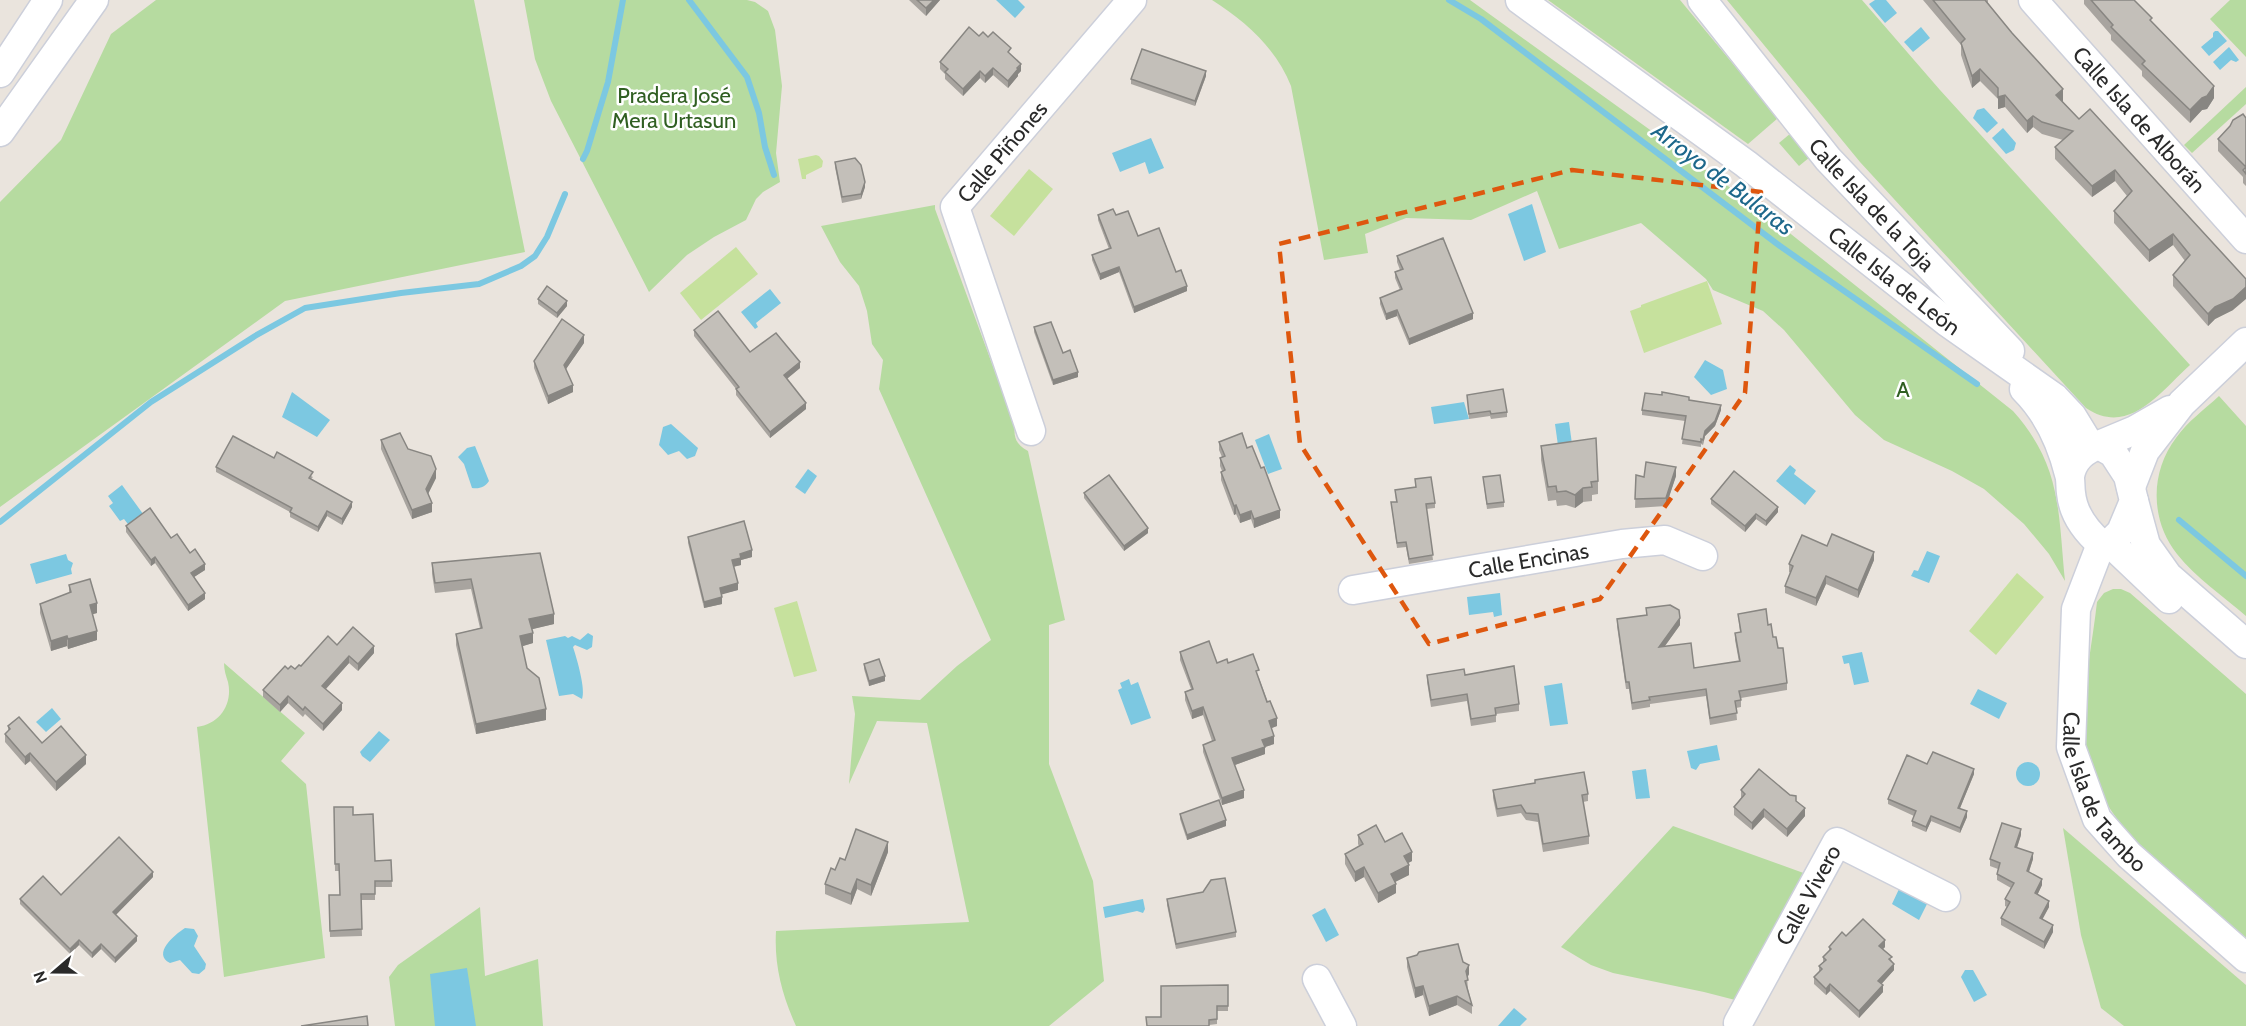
<svg xmlns="http://www.w3.org/2000/svg" width="2246" height="1026" font-family="Cabin,sans-serif">
  <style>
    .green { fill: #b6dba0 }
    .pitch { fill: #c6e19d }
    .water { fill: #7cc8e1 }
    .lines { fill: none; stroke-linecap: round; stroke-linejoin: round }
    .stream { stroke: #7cc8e1; stroke-width: 6 }
    .minor-casing { stroke: #cccfda; stroke-width: 31 }
    .minor { stroke: #fff; stroke-width: 28 }
    .wall { fill: #a8a49f }
    .shaded-wall { fill: #888682 }
    .building { fill: #c3bfb9; stroke: #888682; stroke-width: 1.5 }
    .marked { fill: none; stroke: #de570e; stroke-width: 4.5; stroke-dasharray: 12 8; stroke-linejoin: round }
    .labels { text-anchor: middle; stroke-width: 5; stroke-linejoin: round; paint-order: stroke }
    .park-label { font-size: 22px; fill: #305f22; stroke: #fff }
    .street-label { font-size: 22px; fill: #2a2a2a; stroke: #fff }
    .water-label { font-size: 24px; font-style: italic; fill: #1d688b; stroke: #fff }
  </style>
  <rect width="100%" height="100%" fill="#eae4dd"/>
  <g class="green">
    <polygon points="156,0 474,0 525,252 285,301 0,507 0,202 61,140 111,34"/>
    <polygon points="524,0 747,0 755,2 768,11 775,30 782,86 776,153 780,182 763,192 756,199 746,220 714,237 687,255 649,292 551,101 535,59"/>
    <path d="M1212,0h258l287,207 256,204c49,55 45,101 52,170l-16,-27 -25,-30 -40,-35 -32,-18 -68,-31 -29,-25 -71,-85 -21,-19 -50,-21 -7,-11 -65,-56 -82,26 -22,-58 -66,29 -65,-2 -41,16 3,19 -44,7 -33,-174c-15,-38 -46,-65 -79,-86z"/>
    <polygon points="1548,0 1680,0 1778,118 1748,144"/>
    <path d="M1727,0h135l78,90 250,275c-30,27 -61,72 -104,43l-226,-246z"/>
    <polygon points="2230,0 2246,0 2246,57 2210,19"/>
    <polygon points="2246,87 2246,104 2192,153 2184,145"/>
    <polygon points="1791,133 1810,157 1799,166 1779,143"/>
    <path d="M935,205v4l80,217c-2,11 2,20 13,25l37,169 -16,5v139l44,117 11,100 -55,45h-253c-14,-31 -22,-61 -20,-95l193,-9 -42,-199 -50,-2 -28,63 6,-70 -3,-18 68,4 37,-34 34,-26 -112,-251 4,-29 -11,-16 -5,-33 -8,-25 -19,-24 -19,-36z"/>
    <path d="M2219,396l27,30v190c-22,-19 -51,-39 -69,-62 -27,-34 -27,-82 -1,-116 11,-16 29,-29 43,-42z"/>
    <path d="M2113,589h8l9,4 116,101v245c-22,-19 -44,-38 -66,-57 -45,-39 -90,-80 -95,-144 -4,-44 7,-91 12,-136l7,-9z"/>
    <path d="M224,663l81,70 -24,28 25,23 19,174 -101,19 -27,-250c23,-3 36,-23 31,-45 -2,-6 -4,-12 -4,-19z"/>
    <polygon points="1673,826 1809,875 1743,1002 1704,992 1613,973 1591,965 1561,947"/>
    <polygon points="2063,828 2246,985 2246,1026 2124,1026 2101,1008 2081,935"/>
    <polygon points="480,907 485,976 538,959 543,1026 395,1026 389,977 398,965"/>
  </g>
  <g class="pitch">
    <polygon points="816,155 819,156 823,161 822,167 806,175 806,179 802,179 798,159"/>
    <polygon points="1029,169 1053,189 1014,236 990,216"/>
    <polygon points="736,247 758,274 701,320 680,293"/>
    <polygon points="1707,281 1722,324 1644,353 1630,311 1641,307 1641,305"/>
    <polygon points="2017,573 2044,597 1996,655 1969,631"/>
    <polygon points="797,601 817,671 794,677 774,608"/>
  </g>
  <g class="water">
    <polygon points="996,0 1018,0 1025,7 1015,18"/>
    <polygon points="1875,0 1886,0 1897,13 1885,23 1869,4"/>
    <polygon points="1921,27 1930,38 1913,52 1904,42"/>
    <polygon points="2215,31 2218,31 2227,41 2209,56 2201,47 2213,37 2213,33"/>
    <polygon points="2229,47 2239,60 2236,62 2231,60 2220,70 2213,62"/>
    <polygon points="1984,108 1998,123 1987,133 1973,118 1977,110"/>
    <polygon points="2003,128 2016,143 2014,150 2006,154 1992,138"/>
    <polygon points="1151,138 1164,168 1149,174 1145,162 1120,172 1112,153"/>
    <polygon points="1532,204 1546,252 1524,261 1508,214"/>
    <polygon points="770,289 781,303 756,323 758,327 755,329 741,312"/>
    <polygon points="1705,360 1723,370 1727,389 1711,395 1694,377"/>
    <polygon points="292,392 330,420 317,437 282,417"/>
    <polygon points="1464,402 1469,419 1434,424 1431,407"/>
    <polygon points="1569,422 1575,466 1561,467 1555,424"/>
    <polygon points="671,424 698,448 695,456 687,459 679,451 668,455 659,445 663,427"/>
    <polygon points="1269,434 1282,469 1268,474 1255,440"/>
    <path d="M475,446l14,35c-4,6 -9,8 -17,7l-8,-24 -6,-7 9,-9z"/>
    <polygon points="1790,465 1796,470 1794,474 1816,491 1805,505 1776,481"/>
    <polygon points="808,469 817,476 805,494 795,487"/>
    <polygon points="122,485 146,518 131,528 124,519 120,521 109,506 113,503 108,496"/>
    <polygon points="1927,551 1940,556 1929,583 1911,576 1914,570 1918,571"/>
    <polygon points="66,554 68,560 73,563 71,569 72,574 36,584 30,564"/>
    <polygon points="1500,593 1502,615 1494,617 1493,612 1469,615 1467,597"/>
    <path d="M588,633l5,3 -1,11 -5,3 -12,-5 -2,2c4,12 13,43 9,52l-9,-5 -14,2 -13,-56 19,-4 3,2 4,-2 8,4z"/>
    <polygon points="1862,652 1869,682 1854,685 1849,663 1844,664 1842,656"/>
    <polygon points="1129,679 1131,685 1138,682 1151,718 1131,725 1118,690 1122,688 1120,683"/>
    <polygon points="1562,683 1568,724 1550,726 1544,686"/>
    <polygon points="1978,689 2007,703 1999,719 1970,704"/>
    <polygon points="52,708 61,719 46,732 36,722"/>
    <polygon points="379,731 390,740 370,762 362,756 360,752"/>
    <polygon points="1717,745 1720,760 1700,764 1696,770 1691,768 1687,751"/>
    <circle cx="2028" cy="774" r="12"/>
    <polygon points="1646,769 1650,798 1636,799 1632,771"/>
    <polygon points="1899,889 1927,904 1919,920 1892,904"/>
    <polygon points="1143,899 1145,909 1143,913 1137,911 1105,918 1103,907"/>
    <polygon points="1325,908 1339,935 1326,942 1312,915"/>
    <path d="M185,928l9,1 4,7 -4,10 12,18 -1,5 -6,5 -7,-1 -12,-13 -10,3c-18,-9 4,-28 15,-35z"/>
    <polygon points="467,968 476,1026 435,1026 430,974"/>
    <polygon points="1965,970 1973,970 1987,995 1974,1002 1961,977"/>
    <polygon points="1514,1008 1527,1019 1520,1026 1498,1026"/>
  </g>
  <g class="lines">
    <g class="stream">
      <polyline points="689,0 747,77 759,113 765,147 774,175"/>
      <polyline points="1449,0 1481,19 1780,246 1977,384"/>
      <polyline points="583,159 587,151 608,82 623,0"/>
      <polyline points="2179,520 2246,576"/>
      <polyline points="0,522 151,402 255,336 305,308 401,293 479,284 521,266 535,256 547,237 565,194"/>
    </g>
    <defs>
      <g id="minor">
        <path id="s1" d="M1520,0l226,164 201,158 108,76 17,18 19,31"/>
        <path id="s2" d="M1702,0l126,159 182,192"/>
        <path id="s3" d="M2033,0l213,239"/>
        <polyline points="0,73 48,0"/>
        <polyline points="0,132 94,0"/>
        <path d="M2024,389c23,23 37,53 45,85 2,6 1,13 2,19 2,21 15,38 30,51l9,-1 11,-11 13,-31 -6,-25 -15,-23 -14,-8c-15,5 -26,14 -29,31"/>
        <path id="s4" d="M1031,431l-76,-224 177,-207"/>
        <polyline points="2099,445 2135,430 2170,410"/>
        <polyline points="2131,487 2145,451 2182,403 2246,342"/>
        <polyline points="2134,501 2146,545 2168,576 2246,644"/>
        <polyline points="2110,543 2169,599"/>
        <path id="s5" d="M2101,544l-25,65 -5,138 26,72 32,36 117,103"/>
        <path id="s6" d="M1353,590l269,-46 43,-4 38,16"/>
        <polyline points="1317,979 1342,1026"/>
        <path id="s7" d="M1738,1023l99,-181 109,55"/>
      </g>
    </defs>
    <use href="#minor" class="minor-casing"/>
    <use href="#minor" class="minor"/>
  </g>
  <g class="wall">
    <polygon points="909,0 940,0 926,16"/>
    <polygon points="1923,0 1988,0 1988,3 2063,101 2062,101 2079,119 2090,109 2233,310 2215,319 2208,326 2173,286 2173,275 2185,261 2173,245 2149,262 2114,223 2114,211 2127,196 2115,181 2092,197 2055,159 2055,147 2063,140 2042,134 2033,127 2027,133 2005,107 1998,109 1998,99 1980,81 1972,88 1961,55 1961,45"/>
    <polygon points="2084,0 2134,0 2214,98 2207,109 2202,110 2190,123 2142,76 2142,71 2111,40 2111,35 2084,4"/>
    <polygon points="979,36 1011,55 1021,71 1018,74 1018,76 1008,88 993,75 985,83 980,78 963,96 945,79 945,74 940,69 940,62"/>
    <polygon points="1206,76 1195,106 1131,84 1131,79"/>
    <polygon points="2246,118 2246,186 2243,183 2243,177 2218,151 2218,139"/>
    <polygon points="835,162 865,187 861,199 842,203 835,167"/>
    <polygon points="1098,215 1138,236 1176,272 1187,291 1134,313 1119,272 1100,280 1092,260 1092,255 1109,249 1098,220"/>
    <polygon points="1397,256 1473,319 1409,345 1397,316 1386,320 1380,304 1380,298 1400,290 1395,278 1395,272 1400,270 1397,262"/>
    <polygon points="538,299 567,306 557,318 538,304"/>
    <polygon points="1034,327 1063,353 1078,377 1053,385 1034,332"/>
    <polygon points="694,330 750,352 800,368 787,379 806,409 770,438 736,395 736,389 694,336"/>
    <polygon points="584,343 566,369 573,392 548,404 534,368 534,361"/>
    <polygon points="1467,395 1507,412 1507,417 1491,419 1490,416 1469,419"/>
    <polygon points="1689,400 1721,410 1715,426 1705,436 1703,445 1701,444 1701,447 1682,444 1685,421 1642,415 1642,410"/>
    <polygon points="381,440 408,449 436,478 428,494 432,512 412,519 381,449"/>
    <polygon points="1219,442 1247,448 1280,518 1254,528 1251,519 1240,523 1236,514 1234,515 1221,480 1221,472 1222,471 1220,466 1220,458 1222,457 1219,450"/>
    <polygon points="1541,446 1598,481 1598,494 1592,495 1592,501 1583,502 1575,508 1566,505 1557,506 1556,500 1548,501 1541,460"/>
    <polygon points="274,458 313,477 311,479 352,507 342,525 327,516 318,532 290,517 290,512 216,472 216,467"/>
    <polygon points="1636,475 1644,477 1676,476 1666,506 1635,508"/>
    <polygon points="1483,477 1504,502 1504,507 1487,509"/>
    <polygon points="1415,479 1435,503 1435,508 1426,509 1433,560 1409,564 1406,547 1397,548 1391,502 1396,502 1395,490 1415,487"/>
    <polygon points="1084,493 1148,533 1124,551 1084,498"/>
    <polygon points="1711,499 1778,512 1766,526 1756,519 1745,532 1711,504"/>
    <polygon points="126,526 171,538 190,553 205,570 194,577 205,599 188,611 155,563 151,566 126,532"/>
    <polygon points="688,537 752,557 741,560 741,565 733,567 738,590 721,594 722,604 704,608 688,543"/>
    <polygon points="1827,546 1874,560 1858,598 1826,584 1816,606 1785,593 1785,586 1791,573 1789,572 1789,564"/>
    <polygon points="540,553 554,624 532,629 533,643 522,646 527,668 546,720 476,734 456,645 456,634 480,628 471,589 435,593 432,574 432,563"/>
    <polygon points="69,585 97,613 92,614 97,640 68,649 67,646 51,651 40,613 40,604 69,593"/>
    <polygon points="1646,608 1680,625 1665,646 1694,668 1739,662 1735,640 1735,633 1740,632 1738,614 1768,625 1778,648 1787,683 1787,690 1741,698 1741,707 1736,708 1737,720 1710,725 1706,696 1650,704 1650,707 1632,710 1629,689 1626,689 1617,626 1617,619 1646,615"/>
    <polygon points="337,645 374,653 358,671 349,663 326,689 342,710 323,731 305,714 303,717 288,703 280,712 263,697 263,690 288,669 295,669"/>
    <polygon points="1180,652 1217,663 1228,663 1259,678 1277,726 1271,728 1274,744 1265,747 1265,754 1235,765 1244,798 1222,805 1203,752 1203,745 1212,741 1203,715 1192,719 1185,700 1185,692 1191,689 1180,660"/>
    <polygon points="864,664 885,681 869,686 864,669"/>
    <polygon points="1427,675 1465,675 1519,704 1519,711 1496,714 1496,722 1471,726 1467,701 1431,707 1427,682"/>
    <polygon points="8,726 42,743 86,764 56,791 30,761 25,765 5,742 5,734 8,731"/>
    <polygon points="1927,764 1974,774 1960,808 1967,817 1960,833 1931,821 1926,832 1912,826 1912,821 1914,816 1888,804 1888,799"/>
    <polygon points="1493,790 1588,794 1588,801 1583,802 1589,836 1589,844 1543,852 1538,822 1526,820 1521,813 1497,817 1493,798"/>
    <polygon points="1741,790 1796,801 1805,816 1787,837 1764,817 1752,830 1734,815 1734,807 1741,798"/>
    <polygon points="334,807 353,815 375,861 391,860 392,887 375,887 375,900 361,900 362,936 330,937 329,895 340,895 339,871 335,871"/>
    <polygon points="1180,814 1226,826 1187,840 1180,819"/>
    <polygon points="1358,835 1385,842 1412,861 1408,863 1409,875 1395,882 1396,893 1378,903 1364,877 1355,882 1345,864 1345,854 1359,846 1358,844"/>
    <polygon points="2021,835 2017,848 2033,859 2029,872 2042,885 2037,895 2049,907 2042,919 2053,932 2044,949 2001,925 2001,918 2007,907 2005,906 2005,899 2011,888 1997,880 1997,874 1998,869 1990,866 1990,859"/>
    <polygon points="888,852 871,896 857,889 851,905 825,894 825,884 835,870 845,860"/>
    <polygon points="153,877 115,915 137,941 115,963 101,949 92,958 79,945 70,954 20,904 20,899 61,895"/>
    <polygon points="1167,899 1236,932 1236,937 1176,949 1167,905"/>
    <polygon points="1846,936 1885,947 1883,949 1892,961 1894,970 1881,984 1883,992 1859,1018 1830,991 1826,995 1814,984 1814,977 1819,972 1819,966 1823,962 1823,957 1829,952 1829,947"/>
    <polygon points="1407,958 1463,962 1469,974 1467,977 1468,989 1472,1005 1472,1014 1457,1005 1429,1016 1423,995 1415,998 1407,967"/>
    <polygon points="1228,985 1228,1011 1217,1011 1217,1024 1209,1025 1161,1017"/>
  </g>
  <g class="shaded-wall">
    <polygon points="934,0 940,0 926,16 926,8"/>
    <polygon points="1021,64 1021,71 1018,74 1018,76 1008,88 1008,81"/>
    <polygon points="993,68 993,75 985,83 985,76"/>
    <polygon points="1980,69 1980,81 1972,88 1972,76"/>
    <polygon points="980,71 980,78 963,96 963,89"/>
    <polygon points="1206,71 1206,76 1195,106 1195,101"/>
    <polygon points="2214,86 2214,98 2207,109 2202,110 2190,123 2190,110"/>
    <polygon points="2063,89 2063,101 2056,107 2056,95"/>
    <polygon points="2005,95 2005,107 1998,109 1998,97"/>
    <polygon points="2033,116 2033,127 2027,133 2027,121"/>
    <polygon points="2115,170 2115,181 2092,197 2092,186"/>
    <polygon points="865,182 865,187 861,199 861,194"/>
    <polygon points="2173,234 2173,245 2149,262 2149,250"/>
    <polygon points="1119,267 1119,272 1100,280 1100,274"/>
    <polygon points="1187,286 1187,291 1134,313 1134,307"/>
    <polygon points="2246,287 2246,299 2233,310 2215,319 2208,326 2208,314 2215,307"/>
    <polygon points="567,301 567,306 557,318 557,313"/>
    <polygon points="1397,310 1397,316 1386,320 1386,314"/>
    <polygon points="1473,313 1473,319 1409,345 1409,339"/>
    <polygon points="584,335 584,343 564,372 564,365"/>
    <polygon points="800,362 800,368 784,381 784,375"/>
    <polygon points="1078,372 1078,377 1053,385 1053,380"/>
    <polygon points="573,385 573,392 548,404 548,396"/>
    <polygon points="806,403 806,409 770,438 770,432"/>
    <polygon points="1721,405 1721,410 1715,426 1705,436 1703,445 1705,431"/>
    <polygon points="1676,467 1676,476 1666,506 1666,498"/>
    <polygon points="436,469 436,478 426,498 426,489"/>
    <polygon points="1583,488 1583,502 1575,508 1575,495"/>
    <polygon points="352,502 352,507 342,525 342,519"/>
    <polygon points="432,503 432,512 412,519 412,510"/>
    <polygon points="1236,505 1236,514 1234,515 1234,506"/>
    <polygon points="1778,507 1778,512 1766,526 1766,521"/>
    <polygon points="1280,510 1280,518 1254,528 1254,519"/>
    <polygon points="327,511 327,516 318,532 318,527"/>
    <polygon points="1251,511 1251,519 1240,523 1240,515"/>
    <polygon points="1756,514 1756,519 1745,532 1745,526"/>
    <polygon points="1148,528 1148,533 1124,551 1124,546"/>
    <polygon points="752,550 752,557 741,560 741,565 732,567 732,560 740,554"/>
    <polygon points="1874,552 1874,560 1858,598 1858,590"/>
    <polygon points="155,557 155,563 151,566 151,560"/>
    <polygon points="205,564 205,570 191,579 191,573"/>
    <polygon points="1826,576 1826,584 1816,606 1816,598"/>
    <polygon points="738,583 738,590 720,595 720,588"/>
    <polygon points="205,593 205,599 188,611 188,605"/>
    <polygon points="722,597 722,604 704,608 704,602"/>
    <polygon points="97,603 97,613 90,615 90,605"/>
    <polygon points="554,614 554,624 529,630 529,619"/>
    <polygon points="1680,618 1680,625 1659,654 1659,647"/>
    <polygon points="97,631 97,640 68,649 68,639"/>
    <polygon points="533,633 533,643 520,647 520,636"/>
    <polygon points="67,636 67,646 51,651 51,641"/>
    <polygon points="374,646 374,653 358,671 358,664"/>
    <polygon points="349,656 349,663 322,693 322,686"/>
    <polygon points="885,676 885,681 869,686 869,681"/>
    <polygon points="288,696 288,703 280,712 280,705"/>
    <polygon points="342,703 342,710 323,731 323,724"/>
    <polygon points="1203,707 1203,715 1192,719 1192,711"/>
    <polygon points="546,709 546,720 476,734 476,724"/>
    <polygon points="1277,718 1277,726 1269,729 1269,721"/>
    <polygon points="1274,736 1274,744 1265,747 1265,754 1232,766 1232,758 1262,740"/>
    <polygon points="30,753 30,761 25,765 25,757"/>
    <polygon points="86,755 86,764 56,791 56,782"/>
    <polygon points="1974,769 1974,774 1958,813 1958,808"/>
    <polygon points="1244,790 1244,798 1222,805 1222,798"/>
    <polygon points="1805,808 1805,816 1787,837 1787,829"/>
    <polygon points="1764,809 1764,817 1752,830 1752,823"/>
    <polygon points="1967,811 1967,817 1960,833 1960,828"/>
    <polygon points="1931,816 1931,821 1926,832 1926,827"/>
    <polygon points="1226,820 1226,826 1187,840 1187,835"/>
    <polygon points="2021,829 2021,835 2015,853 2015,847"/>
    <polygon points="888,842 888,852 871,896 871,885"/>
    <polygon points="1412,852 1412,861 1404,865 1404,856"/>
    <polygon points="2033,853 2033,859 2027,877 2027,871"/>
    <polygon points="1409,865 1409,875 1391,884 1391,874"/>
    <polygon points="1364,867 1364,877 1355,882 1355,872"/>
    <polygon points="153,872 153,877 113,918 113,912"/>
    <polygon points="857,879 857,889 851,905 851,894"/>
    <polygon points="2042,879 2042,885 2035,900 2035,893"/>
    <polygon points="1396,884 1396,893 1378,903 1378,893"/>
    <polygon points="2049,901 2049,907 2040,924 2040,918"/>
    <polygon points="2053,925 2053,932 2044,949 2044,942"/>
    <polygon points="137,936 137,941 115,963 115,958"/>
    <polygon points="79,940 79,945 70,954 70,949"/>
    <polygon points="1885,940 1885,947 1879,953 1879,946"/>
    <polygon points="101,944 101,949 92,958 92,953"/>
    <polygon points="1894,964 1894,970 1878,988 1878,981"/>
    <polygon points="1469,965 1469,974 1466,981 1466,971"/>
    <polygon points="1830,984 1830,991 1826,995 1826,989"/>
    <polygon points="1883,985 1883,992 1859,1018 1859,1011"/>
    <polygon points="1423,986 1423,995 1415,998 1415,988"/>
    <polygon points="1457,996 1457,1005 1429,1016 1429,1006"/>
  </g>
  <g class="building">
    <polygon points="917,0 934,0 926,8"/>
    <polygon points="1933,0 1985,0 2012,33 2063,89 2056,95 2079,119 2090,109 2246,279 2246,287 2233,299 2215,307 2208,314 2173,275 2190,255 2173,234 2149,250 2114,211 2132,191 2115,170 2092,186 2055,147 2073,131 2042,122 2033,116 2027,121 2005,95 1998,97 1998,88 1980,69 1972,76 1961,43 1965,39"/>
    <polygon points="2091,0 2134,0 2152,18 2150,20 2214,86 2207,96 2202,98 2190,110 2142,64 2145,61 2111,27 2113,25"/>
    <polygon points="969,27 979,36 983,32 988,37 993,32 1011,48 1008,52 1021,64 1017,68 1018,69 1008,81 993,68 985,76 980,71 963,89 945,72 948,69 940,62"/>
    <polygon points="1142,49 1206,71 1195,101 1131,79"/>
    <polygon points="2243,114 2246,118 2246,174 2243,170 2246,167 2218,139 2230,126 2233,120"/>
    <polygon points="855,158 861,165 865,182 861,194 842,197 835,162"/>
    <polygon points="1113,209 1116,215 1128,211 1138,236 1159,228 1176,272 1181,270 1187,286 1134,307 1119,267 1100,274 1092,255 1111,248 1098,215"/>
    <polygon points="1443,238 1473,313 1409,339 1397,310 1386,314 1380,298 1402,289 1395,272 1403,269 1397,256"/>
    <polygon points="547,286 567,301 557,313 538,299"/>
    <polygon points="718,311 750,352 776,333 800,362 784,375 806,403 770,432 736,389 739,387 694,330"/>
    <polygon points="562,319 584,335 564,365 573,385 548,396 534,361"/>
    <polygon points="1051,322 1063,353 1070,350 1078,372 1053,380 1034,327"/>
    <polygon points="1503,389 1507,412 1491,414 1490,411 1469,414 1467,395"/>
    <polygon points="1662,392 1689,397 1689,400 1721,405 1715,421 1705,431 1703,440 1701,439 1701,442 1682,439 1686,416 1642,410 1645,393 1662,395"/>
    <polygon points="400,433 408,449 431,456 436,469 426,489 432,503 412,510 381,440"/>
    <polygon points="1242,433 1247,448 1252,446 1261,468 1264,467 1280,510 1254,519 1251,511 1240,515 1236,505 1234,506 1221,472 1225,470 1220,458 1225,456 1219,442"/>
    <polygon points="233,436 274,458 277,452 313,472 309,478 352,502 342,519 327,511 318,527 290,512 292,508 216,467"/>
    <polygon points="1596,438 1598,481 1591,482 1592,487 1583,488 1575,495 1566,491 1557,492 1556,486 1548,487 1541,446"/>
    <polygon points="1646,462 1676,467 1666,498 1635,499 1636,475 1644,477"/>
    <polygon points="1734,471 1778,507 1766,521 1756,514 1745,526 1711,499"/>
    <polygon points="1109,475 1148,528 1124,546 1084,493"/>
    <polygon points="1500,475 1504,502 1487,504 1483,477"/>
    <polygon points="1431,477 1435,503 1426,504 1433,555 1409,559 1406,542 1397,543 1391,502 1397,502 1395,490 1416,487 1415,479"/>
    <polygon points="150,508 171,538 177,534 190,553 195,549 205,564 191,573 205,593 188,605 155,557 151,560 126,526"/>
    <polygon points="744,521 752,550 740,554 741,558 732,560 738,583 720,588 722,597 704,602 688,537"/>
    <polygon points="1832,534 1874,552 1858,590 1826,576 1816,598 1785,586 1793,566 1789,564 1802,535 1827,546"/>
    <polygon points="540,553 554,614 529,619 533,633 520,636 527,668 539,678 546,709 476,724 456,634 482,628 471,579 435,583 432,563"/>
    <polygon points="90,579 97,603 90,605 97,631 68,639 67,636 51,641 40,604 71,592 69,585"/>
    <polygon points="1670,605 1679,610 1680,618 1659,647 1691,643 1694,668 1740,661 1735,633 1741,632 1738,614 1766,609 1768,625 1771,624 1773,637 1776,637 1778,648 1783,648 1787,683 1739,691 1741,700 1735,701 1737,713 1710,718 1706,689 1649,697 1650,700 1632,703 1629,682 1626,682 1617,619 1647,615 1646,608"/>
    <polygon points="353,627 374,646 358,664 349,656 322,686 342,703 323,724 305,707 303,710 288,696 280,705 263,690 285,666 288,669 291,666 295,669 299,665 301,666 328,636 337,645"/>
    <polygon points="1209,641 1217,663 1227,659 1228,663 1253,654 1259,670 1256,671 1267,702 1270,701 1277,718 1269,721 1274,736 1262,740 1265,747 1232,758 1244,790 1222,798 1203,745 1215,740 1203,707 1192,711 1185,692 1193,689 1180,652"/>
    <polygon points="879,659 885,676 869,681 864,664"/>
    <polygon points="1514,666 1519,704 1495,708 1496,715 1471,719 1467,694 1431,700 1427,675 1464,669 1465,675"/>
    <polygon points="19,717 42,743 61,726 86,755 56,782 30,753 25,757 5,734 10,729 8,726"/>
    <polygon points="1933,752 1974,769 1958,808 1967,811 1960,828 1931,816 1926,827 1912,821 1916,811 1888,799 1907,755 1927,764"/>
    <polygon points="1759,769 1790,795 1796,796 1796,801 1805,808 1787,829 1764,809 1752,823 1734,807 1745,794 1741,790"/>
    <polygon points="1584,772 1588,794 1582,795 1589,836 1543,844 1538,814 1526,813 1521,805 1497,809 1493,790 1535,783 1535,780"/>
    <polygon points="1219,800 1226,820 1187,835 1180,814"/>
    <polygon points="334,807 353,807 353,815 373,814 375,861 391,860 392,881 375,881 375,894 361,894 362,929 330,931 329,895 340,895 339,864 335,864"/>
    <polygon points="2002,823 2021,829 2015,847 2033,853 2027,871 2042,879 2035,893 2049,901 2040,918 2053,925 2044,942 2001,918 2010,902 2005,899 2014,883 1997,874 2000,863 1990,859"/>
    <polygon points="1376,825 1385,842 1402,833 1412,852 1404,856 1409,865 1391,874 1396,884 1378,893 1364,867 1355,872 1345,854 1363,844 1358,835"/>
    <polygon points="856,829 888,842 871,885 857,879 851,894 825,884 831,868 835,870 840,858 845,860"/>
    <polygon points="119,837 153,872 113,912 137,936 115,958 101,944 92,953 79,940 70,949 20,899 43,876 61,895"/>
    <polygon points="1225,878 1236,932 1176,944 1167,899 1203,892 1211,880"/>
    <polygon points="1863,919 1885,940 1879,946 1892,957 1889,959 1894,964 1878,981 1883,985 1859,1011 1830,984 1826,989 1814,977 1822,969 1819,966 1826,960 1823,957 1831,949 1829,947 1842,932 1846,936"/>
    <polygon points="1458,944 1463,962 1469,965 1466,971 1468,980 1465,981 1472,1005 1457,996 1429,1006 1423,986 1415,988 1407,958 1417,955 1419,952"/>
    <polygon points="1228,985 1228,1006 1217,1006 1217,1019 1209,1020 1209,1026 1147,1026 1146,1017 1161,1017 1161,986"/>
    <polygon points="367,1016 368,1026 301,1026"/>
  </g>
  <path class="marked" d="M1572,170l189,22 -16,201 -145,206 -171,45 -129,-200 -21,-200z"/>
  <g class="labels">
    <g class="park-label">
      <text x="674" y="103">Pradera José<tspan x="674" dy="25">Mera Urtasun</tspan></text>
      <text x="1903" y="397">A</text>
    </g>
    <g class="street-label">
      <text dy="8" stroke="none"><textPath href="#s3" startOffset="160">Calle Isla de Alborán</textPath></text>
      <text dy="8" stroke="none"><textPath href="#s4" startOffset="309">Calle Piñones</textPath></text>
      <text dy="8" stroke="none"><textPath href="#s2" startOffset="266">Calle Isla de la Toja</textPath></text>
      <text dy="8" stroke="none"><textPath href="#s1" startOffset="468">Calle Isla de León</textPath></text>
      <text dy="8" stroke="none"><textPath href="#s6" startOffset="178">Calle Encinas</textPath></text>
      <text dy="8" stroke="none"><textPath href="#s5" startOffset="262">Calle Isla de Tambo</textPath></text>
      <text dy="8" stroke="none"><textPath href="#s7" startOffset="146">Calle Vivero</textPath></text>
    </g>
    <g class="water-label">
      <text transform="translate(1723 179) rotate(37)" y="8">Arroyo de Bularas</text>
    </g>
  </g>
  <g transform="translate(54 972) rotate(250)" stroke="#ffffff" stroke-width="4.5" paint-order="stroke">
  <path d="M0-4.5L10 22L0 15L-10 22Z" fill="#2a2a2a"/>
  <text y="-9" font-size="16" font-weight="bold" text-anchor="middle" fill="#2a2a2a">N</text>
  </g>
</svg>
